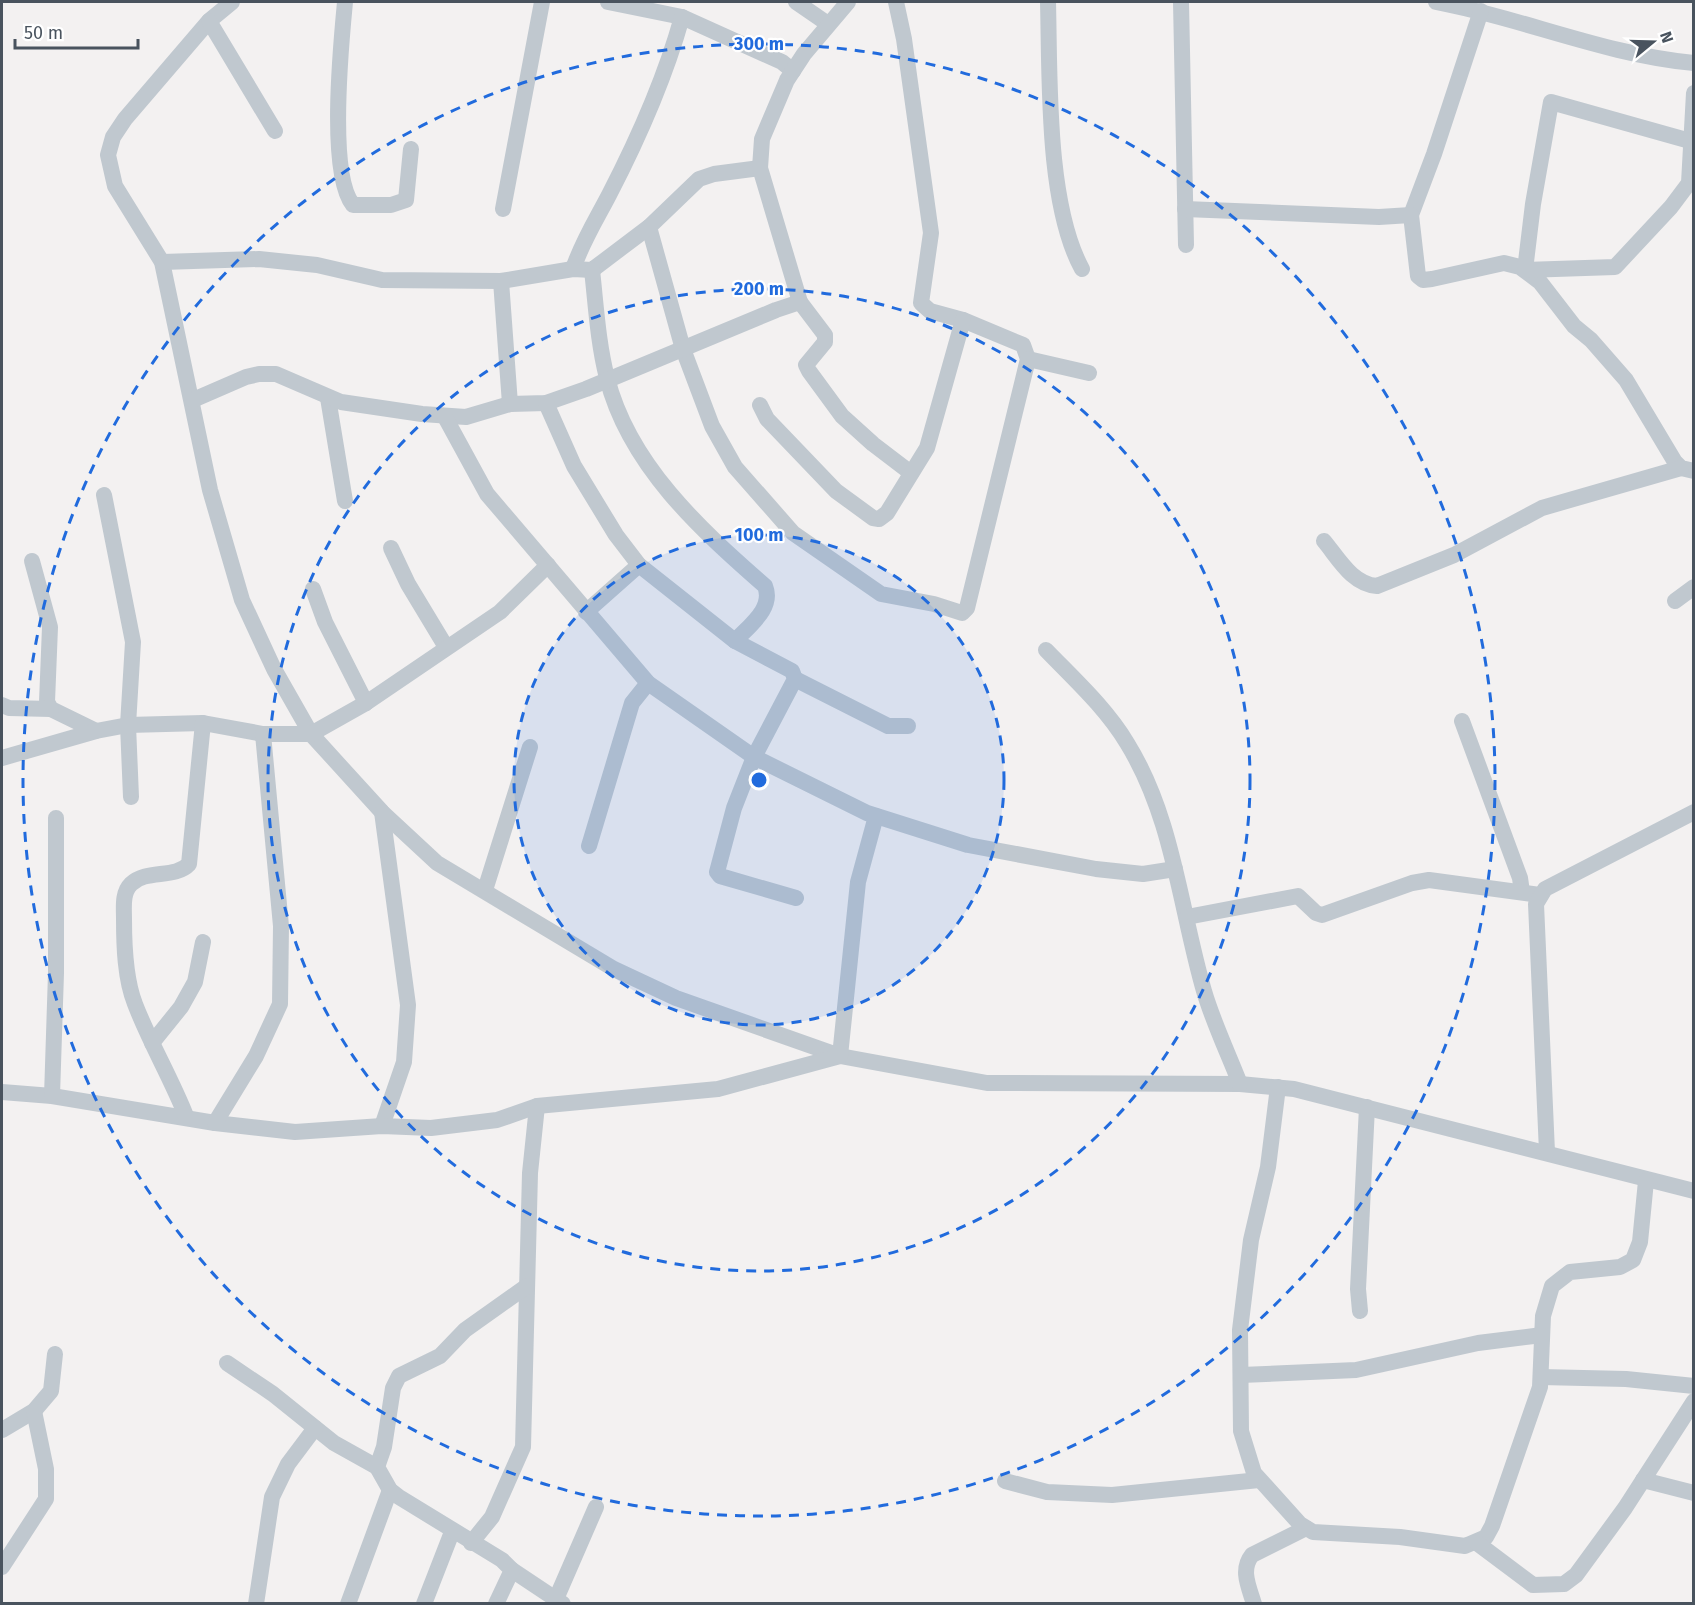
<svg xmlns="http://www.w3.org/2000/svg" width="1695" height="1605" font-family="'Fira Sans',sans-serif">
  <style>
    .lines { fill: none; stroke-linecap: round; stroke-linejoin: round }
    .street { stroke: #c0c8cf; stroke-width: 16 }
    .ring { fill: none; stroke: #216bdd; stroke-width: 3; stroke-dasharray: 10 8 }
    .centre { fill: #216bdd; stroke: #fff; stroke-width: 3 }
    .ring-label { font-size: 18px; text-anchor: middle; font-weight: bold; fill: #216bdd; stroke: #fff; stroke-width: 4.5; stroke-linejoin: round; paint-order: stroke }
  </style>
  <rect width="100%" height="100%" fill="#f3f1f1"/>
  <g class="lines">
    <g class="street">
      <polyline points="232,2 209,21 125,119 113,137 108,155 115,186 162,262 210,490 242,600 274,669 311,734 382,812 437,863 614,969 676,998 840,1056 987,1083 1240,1084 1294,1089 1694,1191"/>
      <path d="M345,2c-4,42 -17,172 8,203h38l15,-5 5,-51"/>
      <polyline points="608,2 682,17 782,62 793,71"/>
      <polyline points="796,2 828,24"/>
      <path d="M1048,2c2,75 -2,201 34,267"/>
      <polyline points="1181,2 1186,245"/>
      <path d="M1436,2c86,16 170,53 258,61"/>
      <polyline points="1481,11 1434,154 1411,215 1418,276 1423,280 1432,279 1504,263 1520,267 1540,282 1574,326 1591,340 1626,380 1675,462 1681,468 1694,471"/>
      <polyline points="209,21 275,131"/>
      <polyline points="1690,141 1551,102 1533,204 1525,270 1615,267 1671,207 1689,183 1694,93"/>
      <polyline points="503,209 542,2"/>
      <polyline points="1185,209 1379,217 1411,215"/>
      <polyline points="649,227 683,349 712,426 735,467 793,533 881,594 934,604 962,613 967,608 1028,359 1023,345 963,320 930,311 921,303 931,233 904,39 896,2"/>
      <polyline points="162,262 259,259 317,265 382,280 501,281 573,269 592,270 649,227 699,179 714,174 760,168"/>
      <path d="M573,269c9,-27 23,-49 36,-74 29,-56 56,-117 73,-178"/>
      <path d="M592,270c4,36 6,73 15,108 22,87 93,151 158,208 9,22 -15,39 -30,55l57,30 3,8 -41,78 -20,51 -17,64 3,4 76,22"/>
      <polyline points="501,281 510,404"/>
      <polyline points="800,302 825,335 825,342 806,365 809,371 842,416 873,444 911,473"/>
      <polyline points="1028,359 1089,373"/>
      <polyline points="328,398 345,501"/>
      <polyline points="193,400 246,377 259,374 276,374 341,402 422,414 466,417 510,404 546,403 586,389 776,310 800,302 760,168 762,139 787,80 804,54 848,2"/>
      <polyline points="546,403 574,466 616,535 639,565 735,641"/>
      <polyline points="760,405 767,419 836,491 873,518 879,519 887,513 927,448 963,320"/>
      <polyline points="445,417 487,494 648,683 754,757 867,813 968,845 1096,869 1143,874 1175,869"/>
      <polyline points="104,495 133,642 128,725 131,797"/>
      <path d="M1324,541c15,18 28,43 53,45l77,-31 88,-47 139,-40"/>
      <polyline points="391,548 408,584 446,647"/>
      <polyline points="32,561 50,627 47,702 51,709 96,731"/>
      <polyline points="313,589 325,622 366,703"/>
      <polyline points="1675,601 1694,587"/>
      <polyline points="586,612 639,565"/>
      <path d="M1046,650c28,29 60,58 81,93 46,74 53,165 77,248 9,31 24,62 36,93"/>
      <polyline points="795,679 888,726 908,726"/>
      <polyline points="2,705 9,708 51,709"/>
      <polyline points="1462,721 1520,878 1522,892"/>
      <polyline points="2,758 96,731 128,725 203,723 263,734 311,734 366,703 500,612 548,565"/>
      <polyline points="382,812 408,1005 404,1062 382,1126"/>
      <polyline points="589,846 632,703 648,683"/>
      <polyline points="485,890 530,747"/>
      <polyline points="1187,917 1298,896 1316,913 1322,915 1412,883 1429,880 1540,895"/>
      <polyline points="152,1043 181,1007 195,982 203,942"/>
      <polyline points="1278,1087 1268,1167 1251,1240 1240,1330 1241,1431 1254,1473 1300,1524 1313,1532 1400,1537 1465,1546 1486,1537 1492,1526 1540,1387 1543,1316 1552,1286 1570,1272 1620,1267 1633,1260 1640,1242 1646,1181"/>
      <polyline points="2,1092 52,1096 215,1123 295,1132 382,1126 431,1128 497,1120 537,1106 718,1089 840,1056 858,882 876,816"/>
      <polyline points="52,1096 56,973 56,818"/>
      <path d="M186,1116c-15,-38 -36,-73 -51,-112 -10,-25 -11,-58 -11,-85 0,-12 -2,-26 7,-35 15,-15 44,-5 58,-20l14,-141"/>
      <polyline points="215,1123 256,1056 280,1004 281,926 263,734"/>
      <polyline points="1547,1152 1536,904 1545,889 1694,812"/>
      <polyline points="1360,1311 1358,1289 1367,1107"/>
      <polyline points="227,1363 273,1394 334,1443 377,1467"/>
      <polyline points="1241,1375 1356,1370 1478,1343 1542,1335"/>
      <polyline points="1541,1377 1626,1379 1694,1386"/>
      <polyline points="2,1430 34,1411 51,1391 55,1354"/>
      <polyline points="1643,1480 1694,1493"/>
      <polyline points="1005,1481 1047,1492 1112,1495 1259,1480"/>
      <polyline points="471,1543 492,1517 523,1447 530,1173 537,1106"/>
      <polyline points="1477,1543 1533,1585 1564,1584 1576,1575 1625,1508 1694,1401"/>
      <polyline points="2,1567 46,1499 46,1469 34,1411"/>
      <polyline points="512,1570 563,1604"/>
      <polyline points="556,1599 596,1507"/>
      <polyline points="256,1604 272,1497 288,1464 315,1428"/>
      <polyline points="348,1604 390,1490"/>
      <polyline points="424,1604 452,1532"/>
      <polyline points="496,1604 512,1570 502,1560 399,1497 390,1490 377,1467 384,1447 393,1388 399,1376 440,1356 465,1330 527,1286"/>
      <path d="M1254,1604c-5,-17 -14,-34 -2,-49l54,-27"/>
    </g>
  </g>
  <circle cx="759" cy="780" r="245" fill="#216bdd" fill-opacity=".12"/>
  <g class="ring">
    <circle cx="759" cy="780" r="245"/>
    <circle cx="759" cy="780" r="491"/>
    <circle cx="759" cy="780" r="736"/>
  </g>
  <circle cx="759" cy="780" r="9" class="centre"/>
  <g class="ring-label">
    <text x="759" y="50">300 m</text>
    <text x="759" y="295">200 m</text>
    <text x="759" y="541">100 m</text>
  </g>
  <rect width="1695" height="1605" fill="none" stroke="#49535e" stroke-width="6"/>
  <g transform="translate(1653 42) rotate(71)" stroke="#ffffff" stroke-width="4.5" paint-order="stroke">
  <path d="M0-4.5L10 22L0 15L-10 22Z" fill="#49535e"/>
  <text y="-9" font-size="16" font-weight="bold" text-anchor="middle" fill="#49535e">N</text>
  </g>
  <path d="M15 39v9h123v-9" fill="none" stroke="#49535e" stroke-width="3"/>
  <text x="24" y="39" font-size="18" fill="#49535e" stroke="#ffffff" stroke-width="4.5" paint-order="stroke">50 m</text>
</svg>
